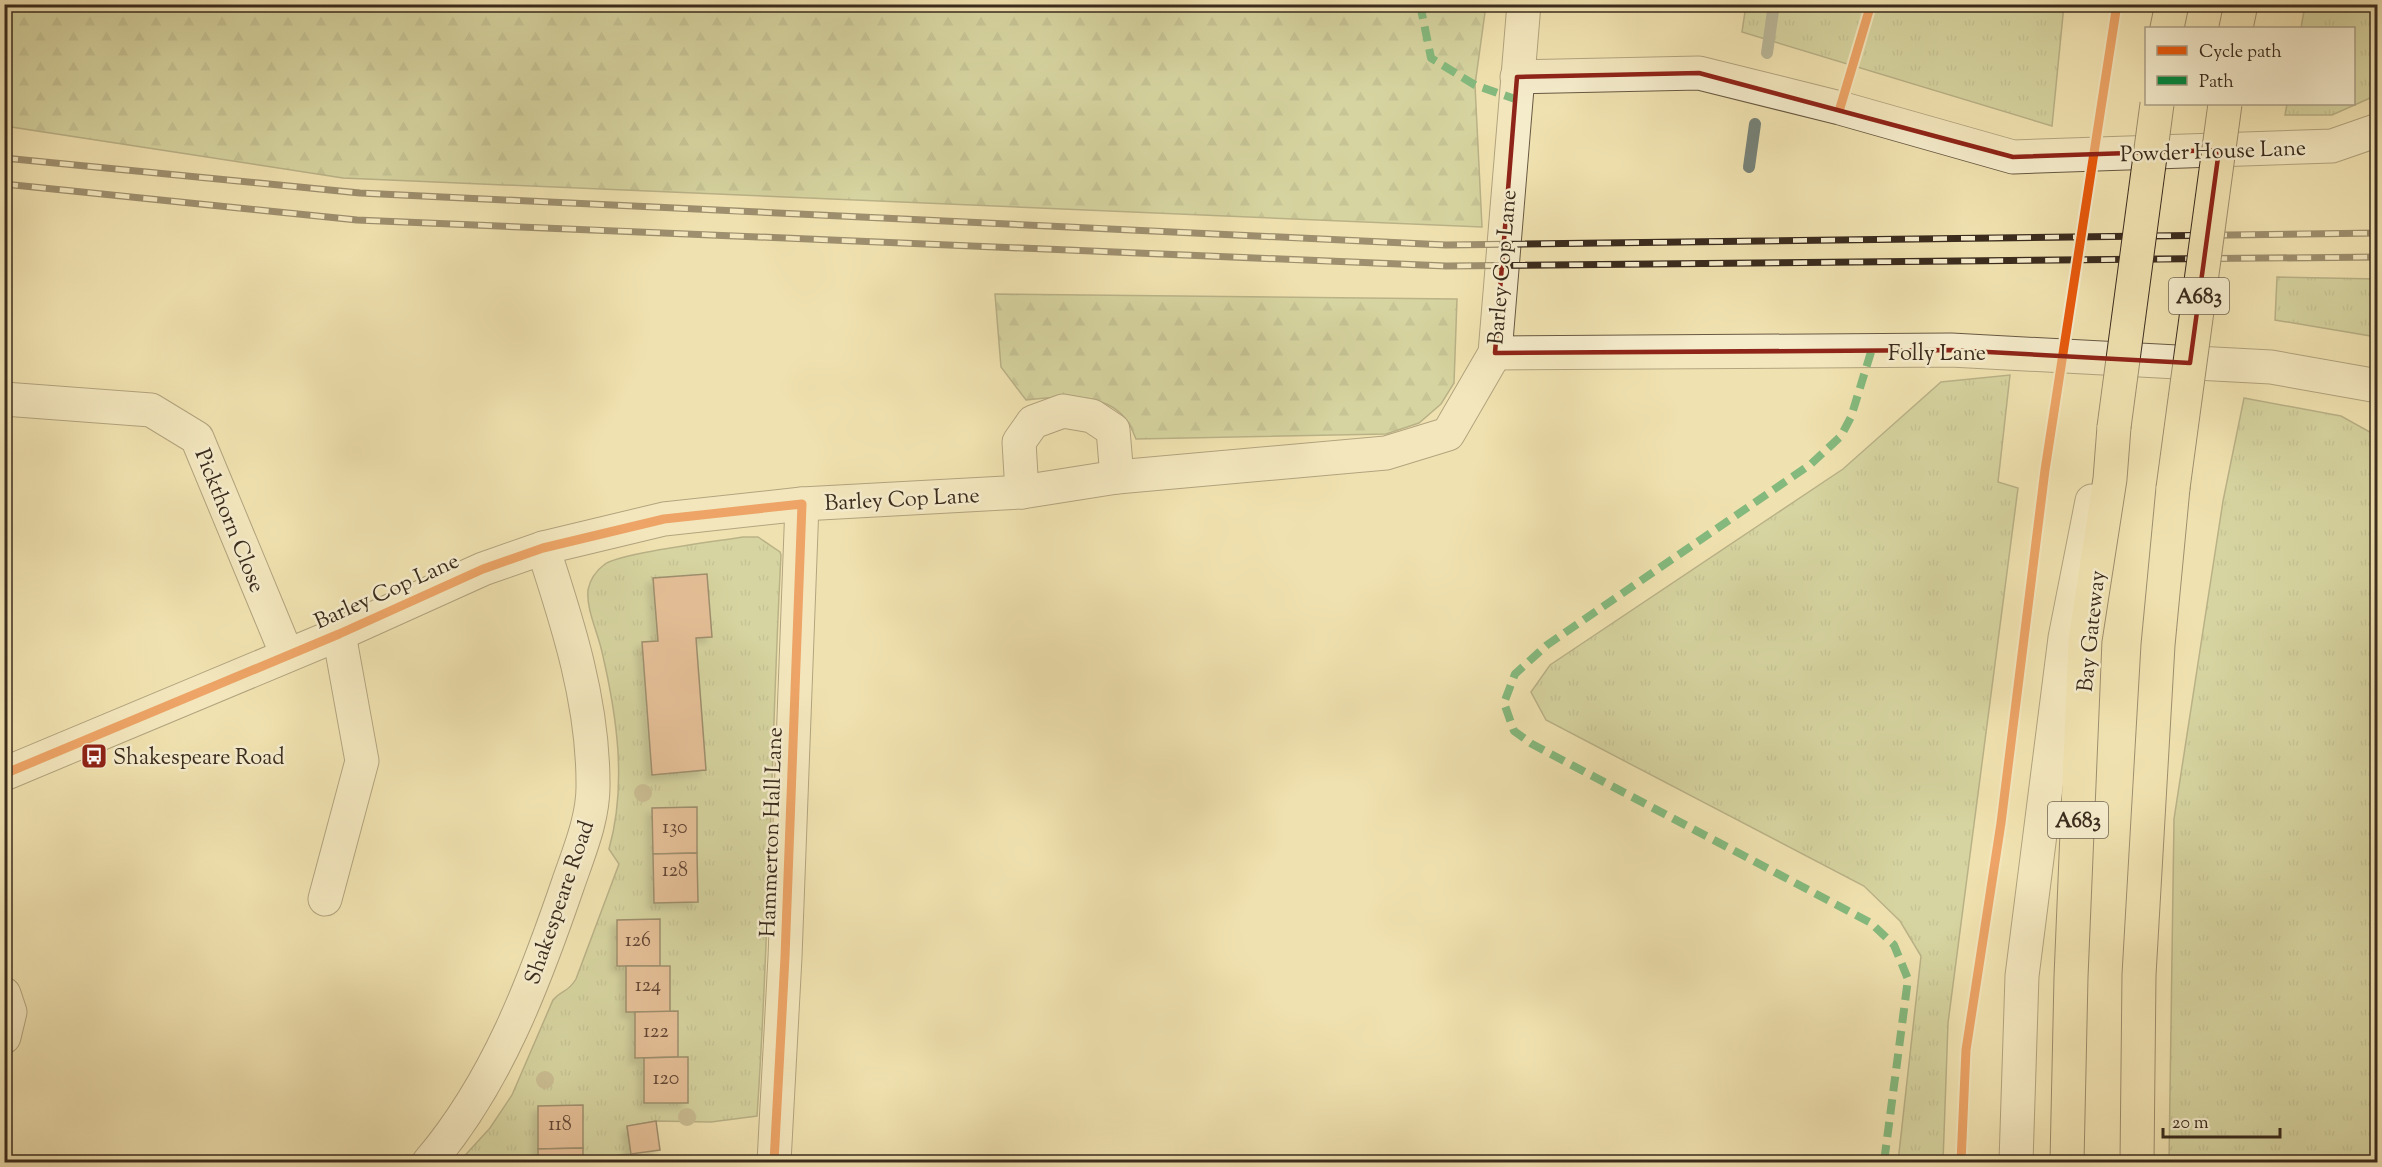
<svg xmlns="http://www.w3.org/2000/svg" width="2382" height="1167" font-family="'Sorts Mill Goudy',serif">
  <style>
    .grass { fill: url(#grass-tufts); stroke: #787855; stroke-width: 1.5 }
    .forest { fill: url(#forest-firs); stroke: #787855; stroke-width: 1.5 }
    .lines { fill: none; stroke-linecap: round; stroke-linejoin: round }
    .stream { stroke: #768278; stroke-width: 12 }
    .building { fill: #d89479; stroke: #3a2b1d; stroke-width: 1.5; filter: url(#shadow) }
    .minor-casing { stroke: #685942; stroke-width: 35 }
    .highway-casing { stroke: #3a2b1d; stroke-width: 35 }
    .minor { stroke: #f5eccc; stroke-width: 33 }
    .highway { stroke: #f0e2b0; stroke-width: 33 }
    .rail-casing { stroke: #3a2b1d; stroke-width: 7 }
    .rail { stroke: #f5eccc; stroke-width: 4.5; stroke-dasharray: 14; stroke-linecap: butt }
    .highway-bridge-casing { stroke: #3a2b1d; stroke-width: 35; stroke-linecap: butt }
    .highway-bridge { stroke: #f0e2b0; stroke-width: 33 }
    .quiet { stroke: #00873e; stroke-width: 8; stroke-dasharray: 15 8; stroke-linecap: butt }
    .cycleway-casing { stroke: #f5eccc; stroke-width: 13 }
    .cycleway { stroke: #e8590c; stroke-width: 9 }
    .tree { fill: #9d926f }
    .marked { fill: none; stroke: #8f2418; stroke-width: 4.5; stroke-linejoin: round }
    .labels { text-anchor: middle; stroke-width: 5; stroke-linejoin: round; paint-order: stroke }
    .number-label { font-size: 20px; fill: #624534 }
    .shield { fill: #f5eccc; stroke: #726552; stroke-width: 1.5 }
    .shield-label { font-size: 21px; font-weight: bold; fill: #3a2b1d }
    .street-label { font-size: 22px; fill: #3a2b1d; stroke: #f5eccc }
    .poi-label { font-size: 22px; fill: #3a2b1d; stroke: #f5eccc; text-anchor: start }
  </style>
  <defs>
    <pattern id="grass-tufts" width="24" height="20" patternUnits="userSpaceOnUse" patternTransform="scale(1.5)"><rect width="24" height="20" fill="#b6c48d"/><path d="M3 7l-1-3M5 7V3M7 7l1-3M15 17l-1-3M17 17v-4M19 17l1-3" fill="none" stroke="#959f73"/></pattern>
    <pattern id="forest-firs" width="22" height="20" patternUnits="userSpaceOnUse" patternTransform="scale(1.5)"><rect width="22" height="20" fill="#b6c48d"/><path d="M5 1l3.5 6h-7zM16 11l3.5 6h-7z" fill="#959f73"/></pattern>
    <filter id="shadow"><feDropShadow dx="-5.5" dy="5.5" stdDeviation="3" flood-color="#0004"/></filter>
  </defs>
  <rect width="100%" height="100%" fill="#f0e2b0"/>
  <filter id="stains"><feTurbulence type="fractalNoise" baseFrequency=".00333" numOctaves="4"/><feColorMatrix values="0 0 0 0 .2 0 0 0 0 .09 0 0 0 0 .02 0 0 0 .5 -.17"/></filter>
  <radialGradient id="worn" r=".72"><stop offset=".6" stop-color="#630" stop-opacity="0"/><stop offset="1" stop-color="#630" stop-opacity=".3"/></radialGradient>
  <g class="grass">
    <polygon points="1746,5 2064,5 2052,126 1742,32"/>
    <polygon points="2305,5 2377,5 2377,95 2332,115 2285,115 2287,104 2354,104 2354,28 2301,28"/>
    <polygon points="2277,277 2377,279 2377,337 2275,320"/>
    <polygon points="2010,375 1998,482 2018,488 1948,1023 1943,1162 1898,1162 1921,956 1900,921 1864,886 1546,720 1531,692 1550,665 1843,469 1941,382"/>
    <polygon points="2244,398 2341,416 2377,436 2377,1162 2169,1162 2174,819 2223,501"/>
    <path d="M743,537h15l22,15 1,3c-10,187 -11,374 -24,561l-46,6 -55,-1 -29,5 4,28 -13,1 1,7h-160l31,-34 22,-33 41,-95c8,-10 15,-7 23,-21l43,-115 -10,-15c18,-64 8,-133 -7,-197 -4,-19 -16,-43 -14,-62 2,-11 9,-20 17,-26 15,-11 114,-23 138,-27z"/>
  </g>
  <g class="forest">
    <polygon points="4,5 1486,5 1475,85 1482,227 343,178 5,126"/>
    <path d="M995,294l462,5 -3,84 -13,21 -22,19 -33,11 -250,5c-3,-7 -6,-16 -11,-21 -23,-28 -68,-21 -99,-18l-25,-33z"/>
  </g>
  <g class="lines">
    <g class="stream">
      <polyline points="1767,53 1774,4"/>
      <polyline points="1749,167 1755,124"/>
    </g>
  </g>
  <g class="building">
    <polygon points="707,574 712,637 696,638 706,770 652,775 642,642 658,641 653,578"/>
    <polygon points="697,807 697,853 653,854 652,808"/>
    <polygon points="697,853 698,902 654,903 653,854"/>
    <polygon points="660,919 660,966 617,966 617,920"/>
    <rect x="626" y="966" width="44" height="46"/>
    <polygon points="678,1011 678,1057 635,1058 635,1012"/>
    <polygon points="678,1057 688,1057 688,1103 644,1103 644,1058"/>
    <polygon points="583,1105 583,1148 538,1149 538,1106"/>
    <polygon points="656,1121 660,1150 631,1154 627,1126"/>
    <polygon points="583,1148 583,1162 538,1162 538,1149"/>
  </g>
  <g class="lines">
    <defs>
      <g id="minor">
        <polyline points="1517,77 1699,73 1840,108 2013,157 2332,146 2378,130"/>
        <polyline points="1495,353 1951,350 2271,367 2378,386"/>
        <polyline points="4,399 151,410 197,438 287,655"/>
        <polyline points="1022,492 1019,442 1033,422 1063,411 1092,416 1113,430 1117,477"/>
        <polyline points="4,774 339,634 483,569 543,548 664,519 802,504 1022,492 1117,477 1386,453 1448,434 1495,353 1524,4"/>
        <polyline points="325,899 362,761 339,634"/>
        <polyline points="4,994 10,1012 4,1037"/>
        <path d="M429,1162c68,-80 105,-179 139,-278 11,-32 26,-67 25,-101 0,-81 -25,-159 -50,-235"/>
        <polyline points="774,1162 785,957 802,504"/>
        <polyline points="2016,1162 2022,976 2065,638 2092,501"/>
      </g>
      <g id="highway">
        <polyline points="2167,28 2172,4"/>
        <polyline points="2236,28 2241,4"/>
        <polyline points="2067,1162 2071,977 2085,640 2110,479 2114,427"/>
        <polyline points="2137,1162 2139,975 2158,645 2173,488"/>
      </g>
    </defs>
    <use href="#minor" class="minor-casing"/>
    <use href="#highway" class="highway-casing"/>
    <use href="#minor" class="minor"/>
    <use href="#highway" class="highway"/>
    <defs>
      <g id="rail">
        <polyline points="4,158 360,193 1446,245 2378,233"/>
        <polyline points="4,184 357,220 1446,266 2378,257"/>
      </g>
    </defs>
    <use href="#rail" class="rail-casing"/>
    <use href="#rail" class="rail"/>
    <defs>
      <g id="highway-bridge">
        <polyline points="2114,427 2157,104"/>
        <polyline points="2173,488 2225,104"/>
      </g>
    </defs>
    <use href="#highway-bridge" class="highway-bridge-casing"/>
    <use href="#highway-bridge" class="highway-bridge"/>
    <g class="quiet">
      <polyline points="1420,4 1431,58 1475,85 1515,99"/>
      <polyline points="1871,352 1851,417 1841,436 1811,464 1547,645 1515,674 1504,703 1514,731 1532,744 1871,923 1894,945 1908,979 1884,1162"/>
    </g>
    <defs>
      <g id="cycleway">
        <polyline points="1840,108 1871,4"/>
        <polyline points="4,774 339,634 483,569 543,548 664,519 802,504 785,957 774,1162"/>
        <polyline points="1961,1162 1966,1050 2001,823 2045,470 2117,4"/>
      </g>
    </defs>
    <use href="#cycleway" class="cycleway-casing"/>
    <use href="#cycleway" class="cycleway"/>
  </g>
  <g class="tree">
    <circle cx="643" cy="793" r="9"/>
    <circle cx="545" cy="1080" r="9"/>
    <circle cx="687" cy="1117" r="9"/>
  </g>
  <path d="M0 0H2382V1167H0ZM1699,73l314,84 206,-7 -29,213 -239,-13 -456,3 22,-276z" fill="#f0e2b0" fill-opacity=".55" fill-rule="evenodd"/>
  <path class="marked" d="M1699,73l314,84 206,-7 -29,213 -239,-13 -456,3 22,-276z"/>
  <defs>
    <symbol id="bus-square" viewBox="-11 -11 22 22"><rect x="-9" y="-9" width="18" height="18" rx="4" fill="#8f2418" stroke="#f5eccc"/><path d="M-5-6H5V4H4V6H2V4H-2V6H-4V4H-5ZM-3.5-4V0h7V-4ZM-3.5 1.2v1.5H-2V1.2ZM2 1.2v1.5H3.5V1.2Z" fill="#fff"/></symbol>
  </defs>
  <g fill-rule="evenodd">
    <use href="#bus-square" x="79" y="741" width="30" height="30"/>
  </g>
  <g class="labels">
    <g class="number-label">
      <text x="675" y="833">130</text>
      <text x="675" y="876">128</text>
      <text x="638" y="946">126</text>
      <text x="648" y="991">124</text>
      <text x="656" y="1037">122</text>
      <text x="666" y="1084">120</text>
      <text x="560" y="1130">118</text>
    </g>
    <g class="shield">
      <rect x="2169" y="278" width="60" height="36" rx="4.5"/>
      <rect x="2048" y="802" width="60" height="36" rx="4.5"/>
    </g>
    <g class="shield-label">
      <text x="2199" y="303">A683</text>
      <text x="2078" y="827">A683</text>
    </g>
    <g class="street-label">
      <text transform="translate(2213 150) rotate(-2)" y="8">Powder House Lane</text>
      <text transform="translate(1501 267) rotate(-85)" y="8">Barley Cop Lane</text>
      <text x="1937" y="360">Folly Lane</text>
      <text transform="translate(902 498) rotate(-3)" y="8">Barley Cop Lane</text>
      <text transform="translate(231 520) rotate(68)" y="8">Pickthorn Close</text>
      <text transform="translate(386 590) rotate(-24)" y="8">Barley Cop Lane</text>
      <text transform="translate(2090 631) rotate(-84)" y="8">Bay Gateway</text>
      <text transform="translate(770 832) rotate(-88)" y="8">Hammerton Hall Lane</text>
      <text transform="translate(558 902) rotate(-71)" y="8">Shakespeare Road</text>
    </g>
    <g class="poi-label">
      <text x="113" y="764">Shakespeare Road</text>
    </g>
  </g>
  <rect width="2382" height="1167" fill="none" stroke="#f0e2b0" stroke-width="24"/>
  <rect x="6" y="6" width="2370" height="1155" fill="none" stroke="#3a2b1d" stroke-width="3"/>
  <rect x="12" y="12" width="2358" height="1143" fill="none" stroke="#3a2b1d" stroke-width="1.5"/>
  <rect x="2145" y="27" width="210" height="78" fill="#f5eccc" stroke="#aa9f86" stroke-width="1.5"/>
  <rect x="2157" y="46" width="30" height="9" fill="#e8590c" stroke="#aa9f86" stroke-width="1.5"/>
  <text x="2199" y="57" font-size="18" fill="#3a2b1d">Cycle path</text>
  <rect x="2157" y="76" width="30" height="9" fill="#00873e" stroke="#aa9f86" stroke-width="1.5"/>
  <text x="2199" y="87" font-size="18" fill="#3a2b1d">Path</text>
  <path d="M2163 1128v9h117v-9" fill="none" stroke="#3a2b1d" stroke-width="3"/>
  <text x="2172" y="1128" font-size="18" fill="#3a2b1d" stroke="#f5eccc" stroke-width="4.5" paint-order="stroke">20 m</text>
  <rect width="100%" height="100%" filter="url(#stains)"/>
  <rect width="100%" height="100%" fill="url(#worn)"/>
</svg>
